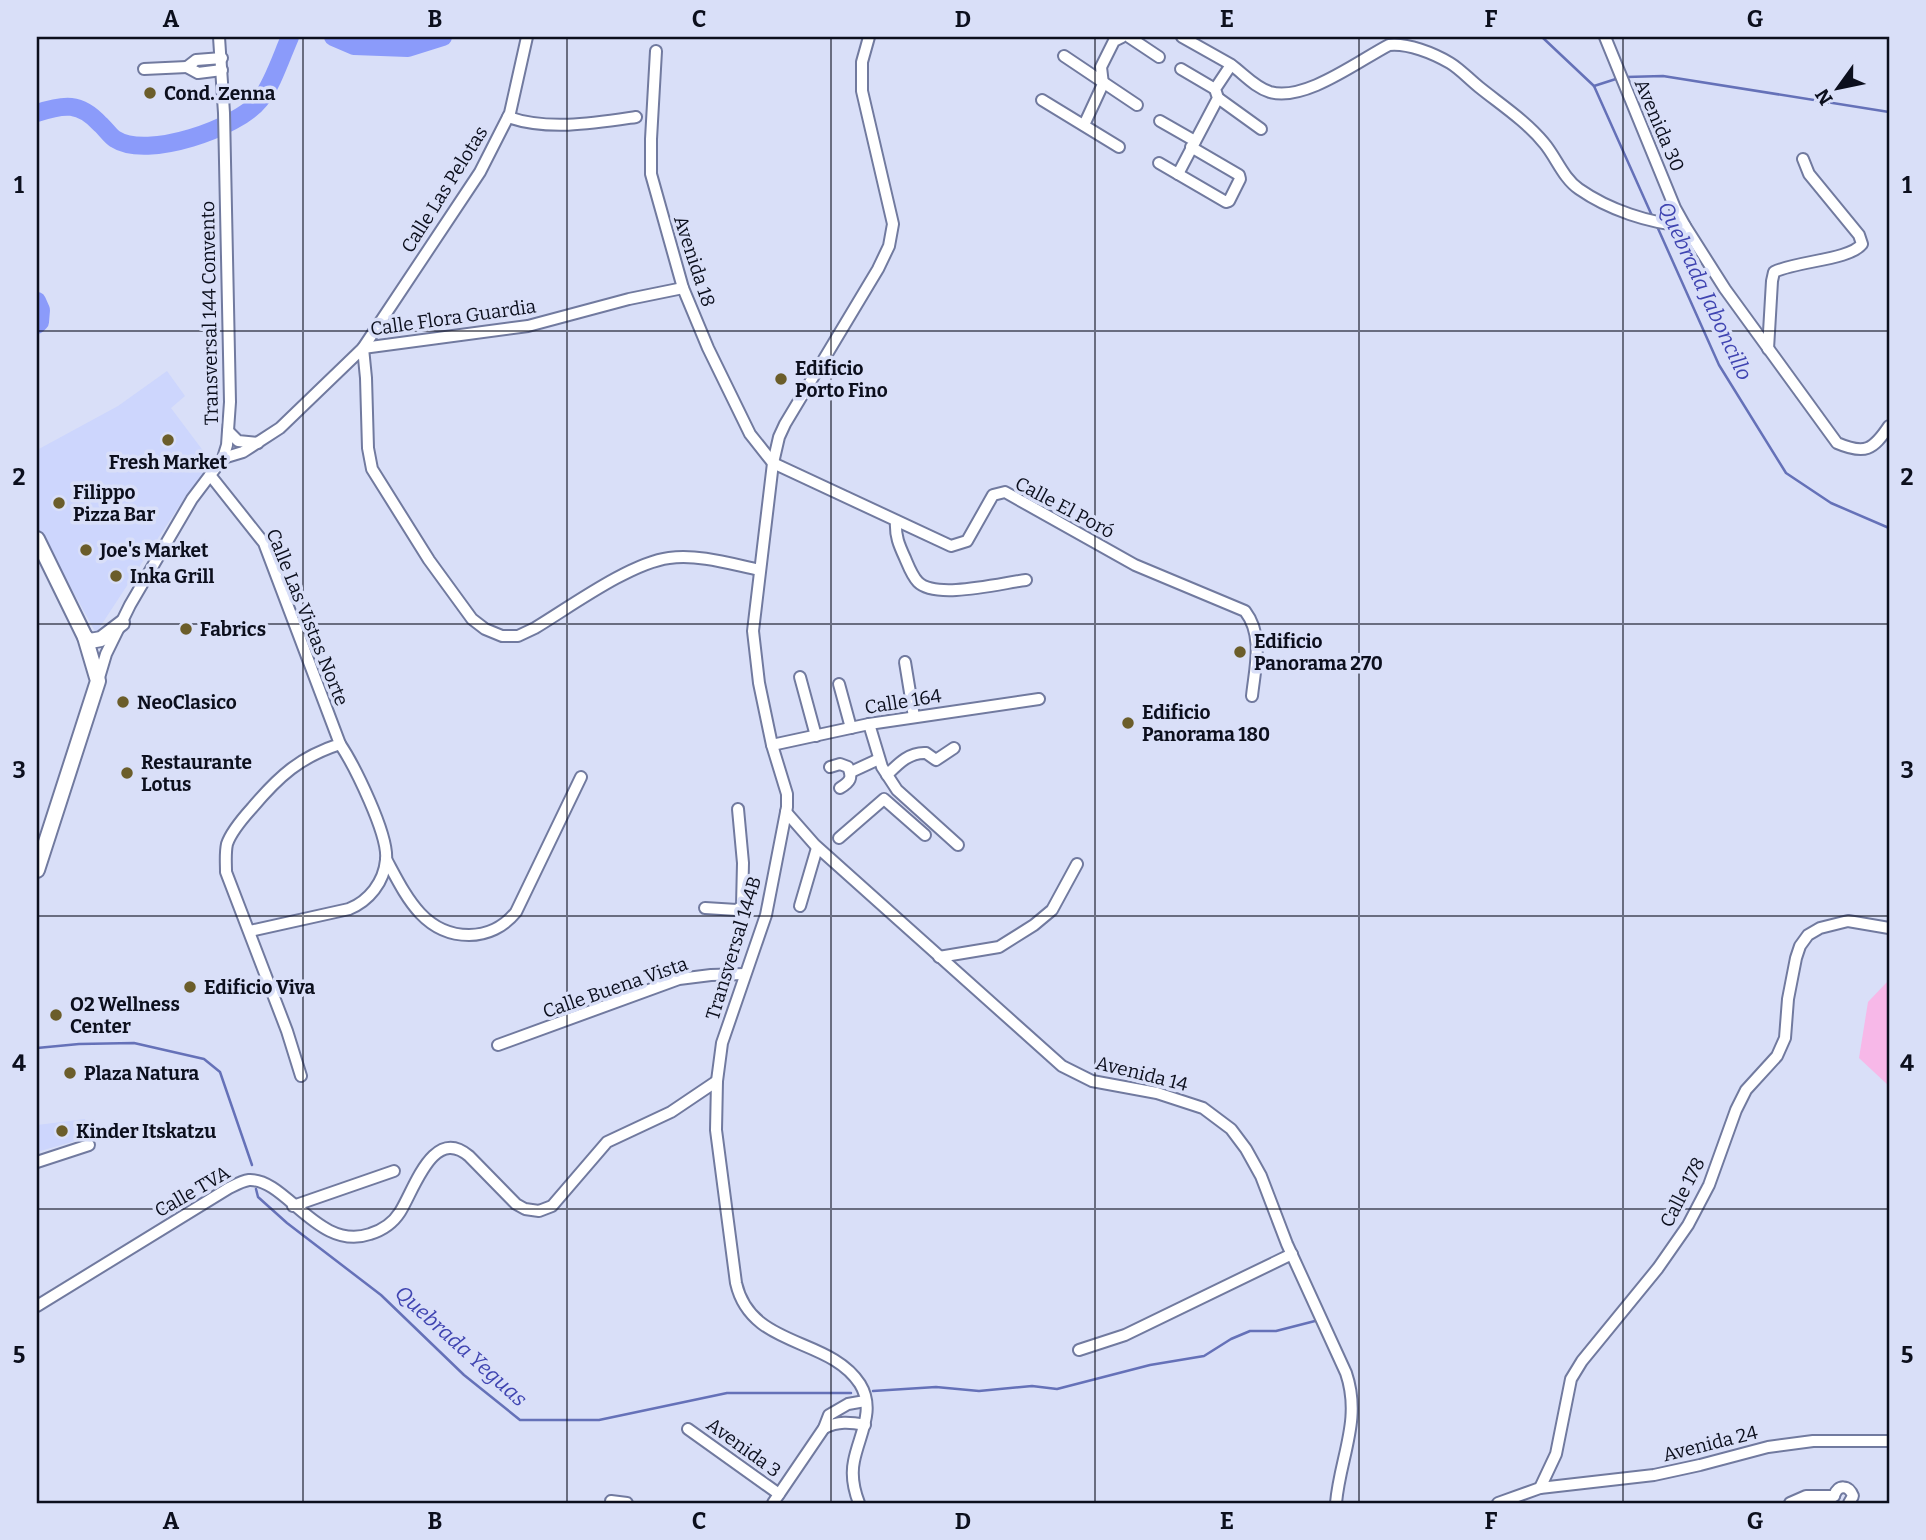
<svg xmlns="http://www.w3.org/2000/svg" width="1926" height="1540" font-family="Bitter,serif">
  <style>
    .built { fill: #cdd6fd }
    .green { fill: #f7b8e8 }
    .lines { fill: none; stroke-linecap: round; stroke-linejoin: round }
    .stream { stroke: #6571b8; stroke-width: 2.5 }
    .river { stroke: #8b9bfa; stroke-width: 18 }
    .minor-casing { stroke: #717a9f; stroke-width: 14 }
    .secondary-casing { stroke: #717a9f; stroke-width: 18 }
    .minor { stroke: #fff; stroke-width: 10 }
    .secondary { stroke: #fff; stroke-width: 14 }
    .grid { fill: none; stroke: #0c0f1d; stroke-width: 2; stroke-opacity: 0.55 }
    .poi-dot { fill: #6b5d2a; stroke: #d9dff8; stroke-width: 2.5 }
    .labels { text-anchor: middle; stroke-width: 7; stroke-linejoin: round; paint-order: stroke }
    .poi-label { font-size: 19px; font-weight: bold; fill: #0c0f1d; stroke: #d9dff8; text-anchor: start }
    .street-label { font-size: 19px; fill: #0c0f1d; stroke: #d9dff8 }
    .water-label { font-size: 21px; font-style: italic; fill: #3f44b1; stroke: #d9dff8 }
    .neatline { fill: none; stroke: #0c0f1d; stroke-width: 2.5 }
    .grid-label { font-size: 23px; text-anchor: middle; font-weight: bold; fill: #0c0f1d }
  </style>
  <rect width="100%" height="100%" fill="#d9dff8"/>
  <g class="built">
    <polygon points="167,371 185,396 171,408 213,464 187,494 96,633 37,526 37,450 118,406"/>
    <polygon points="85,1119 89,1137 37,1152 37,1125"/>
  </g>
  <polygon class="green" points="1889,980 1889,1086 1859,1058 1868,1002"/>
  <g class="lines">
    <g class="stream">
      <polyline points="1542,37 1594,86 1653,218"/>
      <polyline points="1626,77 1663,76 1889,112"/>
      <polyline points="1594,86 1619,78"/>
      <polyline points="1656,224 1719,365 1786,473 1831,503 1889,528"/>
      <polyline points="37,1048 79,1044 134,1043 204,1059 220,1072 252,1165"/>
      <polyline points="256,1189 258,1197 287,1223 381,1295 464,1375 520,1420 599,1420 727,1393 851,1393"/>
      <polyline points="873,1391 936,1387 979,1391 1032,1386 1057,1389 1150,1365 1204,1356 1231,1339 1250,1331 1276,1331 1315,1321"/>
    </g>
    <g class="river">
      <polyline points="333,37 354,46 408,48 443,37"/>
      <path d="M37,113c27,-9 43,-11 63,11 5,4 10,12 15,15 32,21 123,-11 145,-39 12,-14 22,-45 30,-63"/>
      <polyline points="37,301 41,310 40,322 37,325"/>
    </g>
    <defs>
      <g id="minor">
        <path d="M527,37l-17,76 -30,59 -117,176 3,30 2,70 4,21 57,91 43,59 13,10 17,7h16l17,-8c35,-21 95,-65 134,-70 30,-4 62,6 91,12"/>
        <polyline points="1129,37 1159,57"/>
        <path d="M1182,37c16,9 32,18 48,27 13,9 24,23 40,28 35,10 88,-31 119,-47 19,-2 44,8 61,18 10,6 19,16 29,24 21,17 47,34 65,56 12,14 19,35 35,46 30,21 70,34 106,37"/>
        <path d="M1605,37l70,171 10,18 40,63 112,154c28,12 36,7 52,-17"/>
        <path d="M656,51l-5,88v35l32,114 25,60 42,86 23,29 178,83 16,-5 26,-46 12,-3 130,73 110,46c19,25 10,56 7,85"/>
        <polyline points="1064,56 1137,105"/>
        <polyline points="222,58 196,60 187,67 198,73 222,70"/>
        <polyline points="144,69 187,67"/>
        <polyline points="1181,69 1215,89"/>
        <polyline points="1218,98 1261,129"/>
        <polyline points="1042,100 1119,147"/>
        <path d="M508,117c40,14 87,6 128,0"/>
        <polyline points="1160,121 1195,141"/>
        <polyline points="1084,125 1103,84 1101,67 1114,41 1122,37"/>
        <polyline points="1159,163 1226,202 1229,201 1240,179 1239,175 1191,147"/>
        <polyline points="1178,174 1218,98 1215,89 1231,65"/>
        <path d="M1768,349l4,-68 2,-9c22,-11 76,-12 88,-28l-3,-9 -50,-61 -6,-15"/>
        <polyline points="228,431 238,441 258,443"/>
        <polyline points="223,458 243,452 280,428 363,348 528,326 629,299 683,288"/>
        <path d="M210,475l54,68 76,201c-40,13 -61,32 -88,64 -9,10 -21,24 -25,36 -2,9 -1,19 -1,28l61,159 14,45"/>
        <path d="M896,521c-1,15 3,24 9,37 3,7 7,18 13,24 18,18 83,1 108,-2"/>
        <polyline points="905,662 914,717"/>
        <polyline points="800,677 816,736"/>
        <polyline points="98,681 106,654 130,605 192,499 223,458 227,445 230,402 224,113 219,37"/>
        <polyline points="839,684 851,728"/>
        <polyline points="869,724 882,767 897,790 958,845"/>
        <polyline points="772,745 869,724 1039,699"/>
        <path d="M830,767l10,-3 8,3c5,11 2,15 -8,21"/>
        <polyline points="851,772 879,759"/>
        <path d="M887,775c11,-11 22,-23 39,-22l10,7 18,-12"/>
        <path d="M786,812l29,33 247,221 30,15 65,12 46,15 28,21 15,20 15,27 26,68 59,129c16,47 -6,84 -10,130"/>
        <polyline points="839,838 884,799 925,835"/>
        <path d="M386,859c19,35 37,76 83,76 18,0 35,-8 47,-23l65,-135"/>
        <polyline points="800,906 817,848"/>
        <polyline points="705,908 737,910 742,906 743,863 738,809"/>
        <path d="M250,931l99,-22c20,-8 35,-27 37,-49 3,-25 -32,-95 -46,-116"/>
        <polyline points="939,957 999,947 1034,925 1052,910 1077,864"/>
        <polyline points="498,1045 679,979 711,975 745,974"/>
        <polyline points="37,1162 89,1145"/>
        <polyline points="293,1206 394,1171"/>
        <path d="M37,1306l192,-118c6,-3 13,-7 20,-8 37,-2 69,72 121,54 13,-4 23,-11 30,-22 15,-24 33,-86 69,-56l47,48 9,5 14,2 13,-5 55,-64 64,-30 46,-31"/>
        <polyline points="1079,1350 1125,1335 1292,1254"/>
        <path d="M824,1428c14,-7 26,-6 41,-3"/>
        <polyline points="688,1429 779,1494"/>
        <polyline points="1540,1488 1556,1454 1571,1379 1582,1361 1658,1268 1688,1225 1709,1185 1736,1110 1746,1090 1777,1056 1785,1038 1788,999 1796,958 1800,946 1808,935 1820,928 1848,921 1889,928"/>
        <path d="M1834,1496c4,-12 15,-11 19,0l-4,7"/>
        <polyline points="611,1501 627,1503"/>
        <polyline points="773,1503 824,1428 829,1415 848,1404 865,1401"/>
        <path d="M859,1503c-5,-13 -8,-28 -5,-42 5,-26 22,-51 6,-77 -31,-48 -109,-35 -124,-101l-20,-153 1,-49 5,-38 44,-128 21,-108v-13l-15,-49 -13,-62 -6,-52 20,-168 6,-26 6,-13 93,-155 11,-23 4,-22 -31,-133v-29l7,-25"/>
        <polyline points="1498,1503 1540,1488 1654,1475 1700,1465 1768,1447 1813,1441 1889,1441"/>
        <polyline points="1790,1503 1806,1496 1834,1496"/>
      </g>
      <g id="secondary">
        <polyline points="37,539 85,637 98,681 37,870"/>
        <polyline points="85,637 90,641 101,639 122,623"/>
      </g>
    </defs>
    <use href="#minor" class="minor-casing"/>
    <use href="#secondary" class="secondary-casing"/>
    <use href="#minor" class="minor"/>
    <use href="#secondary" class="secondary"/>
  </g>
  <path class="grid" d="M303,37v1466M567,37v1466M831,37v1466M1095,37v1466M1359,37v1466M1623,37v1466M37,331h1852M37,624h1852M37,916h1852M37,1209h1852"/>
  <g class="poi-dot">
    <circle cx="150" cy="93" r="7"/>
    <circle cx="781" cy="379" r="7"/>
    <circle cx="168" cy="440" r="7"/>
    <circle cx="59" cy="503" r="7"/>
    <circle cx="86" cy="550" r="7"/>
    <circle cx="116" cy="576" r="7"/>
    <circle cx="186" cy="629" r="7"/>
    <circle cx="1240" cy="652" r="7"/>
    <circle cx="123" cy="702" r="7"/>
    <circle cx="1128" cy="723" r="7"/>
    <circle cx="127" cy="773" r="7"/>
    <circle cx="190" cy="987" r="7"/>
    <circle cx="56" cy="1015" r="7"/>
    <circle cx="70" cy="1073" r="7"/>
    <circle cx="62" cy="1131" r="7"/>
  </g>
  <g class="labels">
    <g class="poi-label">
      <text x="164" y="100">Cond. Zenna</text>
      <text x="795" y="375">Edificio<tspan x="795" dy="22">Porto Fino</tspan></text>
      <text x="168" y="469" text-anchor="middle">Fresh Market</text>
      <text x="73" y="499">Filippo<tspan x="73" dy="22">Pizza Bar</tspan></text>
      <text x="100" y="557">Joe's Market</text>
      <text x="130" y="583">Inka Grill</text>
      <text x="200" y="636">Fabrics</text>
      <text x="1254" y="648">Edificio<tspan x="1254" dy="22">Panorama 270</tspan></text>
      <text x="137" y="709">NeoClasico</text>
      <text x="1142" y="719">Edificio<tspan x="1142" dy="22">Panorama 180</tspan></text>
      <text x="141" y="769">Restaurante<tspan x="141" dy="22">Lotus</tspan></text>
      <text x="204" y="994">Edificio Viva</text>
      <text x="70" y="1011">O2 Wellness<tspan x="70" dy="22">Center</tspan></text>
      <text x="84" y="1080">Plaza Natura</text>
      <text x="76" y="1138">Kinder Itskatzu</text>
    </g>
    <g class="street-label">
      <text transform="translate(1660 125) rotate(67)" y="7">Avenida 30</text>
      <text transform="translate(444 189) rotate(-58)" y="7">Calle Las Pelotas</text>
      <text transform="translate(695 261) rotate(72)" y="7">Avenida 18</text>
      <text transform="translate(209 313) rotate(-91)" y="7">Transversal 144 Convento</text>
      <text transform="translate(453 317) rotate(-8)" y="7">Calle Flora Guardia</text>
      <text transform="translate(1065 507) rotate(28)" y="7">Calle El Poró</text>
      <text transform="translate(308 617) rotate(68)" y="7">Calle Las Vistas Norte</text>
      <text transform="translate(903 701) rotate(-9)" y="7">Calle 164</text>
      <text transform="translate(733 948) rotate(-73)" y="7">Transversal 144B</text>
      <text transform="translate(615 987) rotate(-19)" y="7">Calle Buena Vista</text>
      <text transform="translate(1142 1073) rotate(14)" y="7">Avenida 14</text>
      <text transform="translate(192 1191) rotate(-30)" y="7">Calle TVA</text>
      <text transform="translate(1682 1192) rotate(-63)" y="7">Calle 178</text>
      <text transform="translate(1710 1443) rotate(-14)" y="7">Avenida 24</text>
      <text transform="translate(744 1447) rotate(36)" y="7">Avenida 3</text>
    </g>
    <g class="water-label">
      <text transform="translate(1705 291) rotate(65)" y="7">Quebrada Jaboncillo</text>
      <text transform="translate(461 1346) rotate(42)" y="7">Quebrada Yeguas</text>
    </g>
  </g>
  <rect width="1926" height="1540" fill="none" stroke="#d9dff8" stroke-width="77"/>
  <g transform="translate(1838 88) rotate(237)" stroke="#d9dff8" stroke-width="5" paint-order="stroke">
  <path d="M0-5L12 26L0 18L-12 26Z" fill="#0c0f1d"/>
  <text y="-10" font-size="19" font-weight="bold" text-anchor="middle" fill="#0c0f1d">N</text>
  </g>
  <rect x="38" y="38" width="1850" height="1464" class="neatline"/>
  <g class="grid-label">
    <text x="171" y="27">A</text>
    <text x="435" y="27">B</text>
    <text x="699" y="27">C</text>
    <text x="963" y="27">D</text>
    <text x="1227" y="27">E</text>
    <text x="1491" y="27">F</text>
    <text x="1755" y="27">G</text>
    <text x="19" y="193">1</text>
    <text x="1907" y="193">1</text>
    <text x="19" y="485">2</text>
    <text x="1907" y="485">2</text>
    <text x="19" y="778">3</text>
    <text x="1907" y="778">3</text>
    <text x="19" y="1071">4</text>
    <text x="1907" y="1071">4</text>
    <text x="19" y="1363">5</text>
    <text x="1907" y="1363">5</text>
    <text x="171" y="1529">A</text>
    <text x="435" y="1529">B</text>
    <text x="699" y="1529">C</text>
    <text x="963" y="1529">D</text>
    <text x="1227" y="1529">E</text>
    <text x="1491" y="1529">F</text>
    <text x="1755" y="1529">G</text>
  </g>
</svg>
